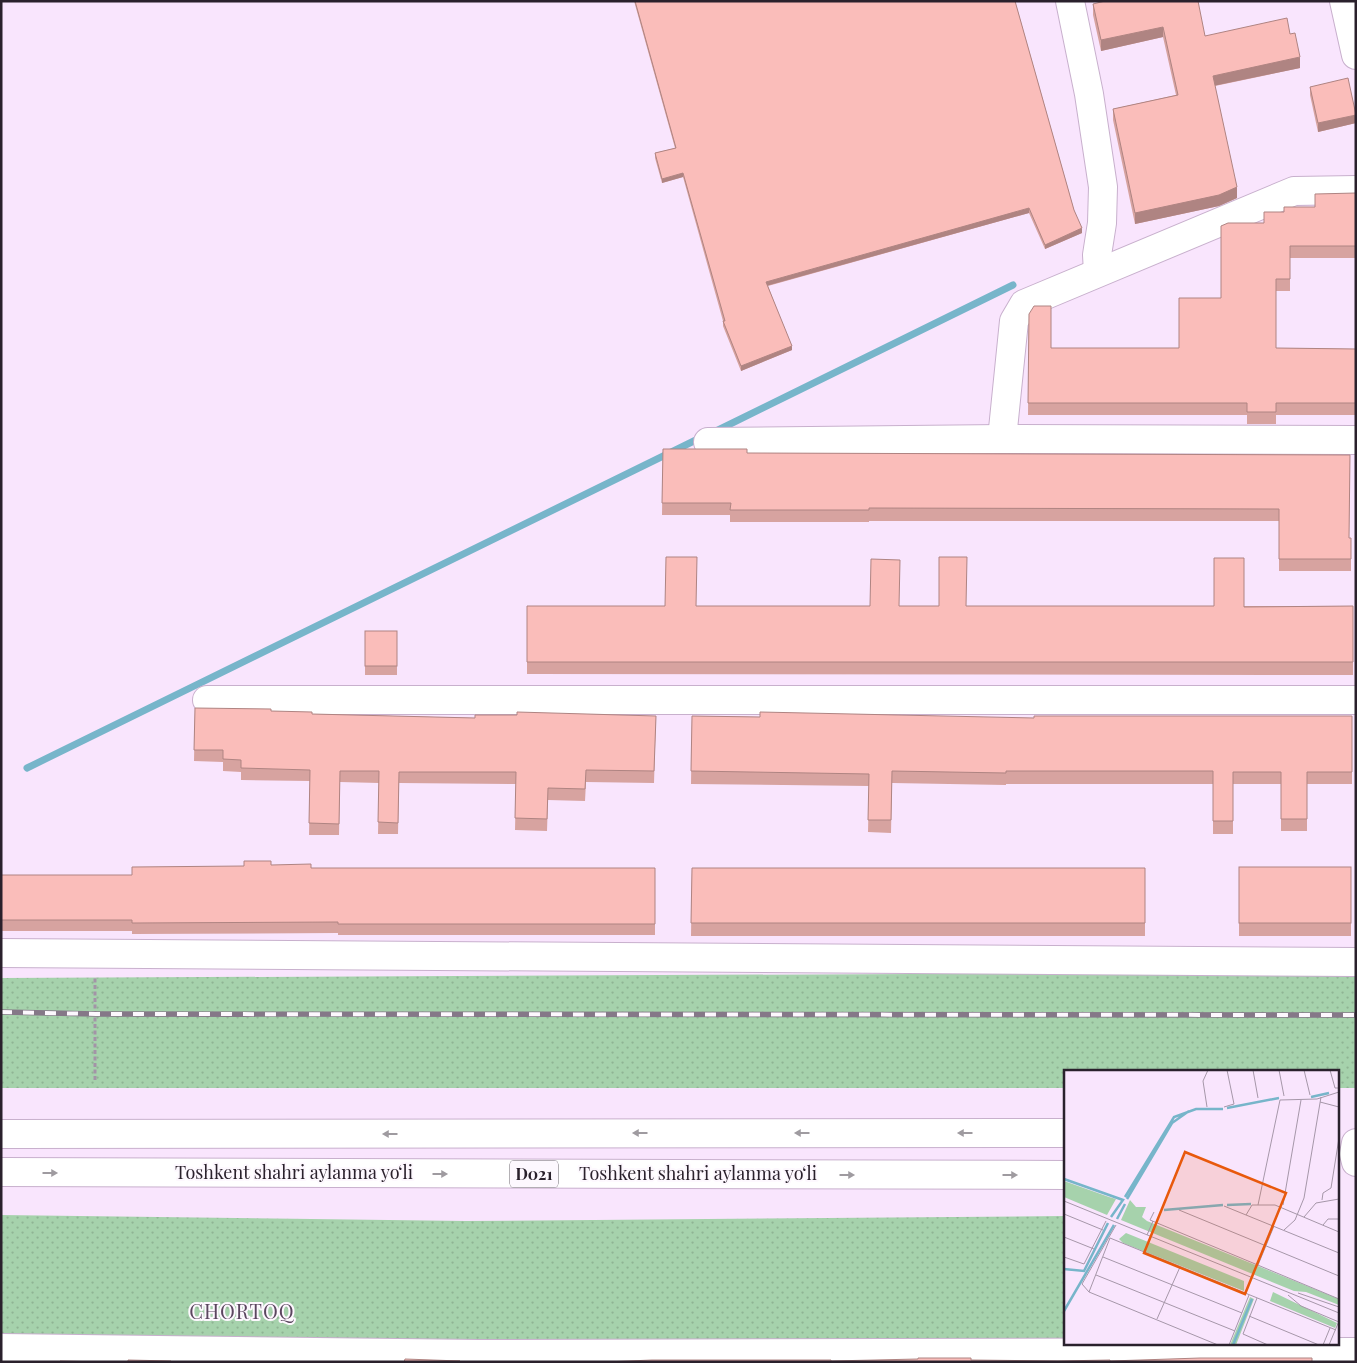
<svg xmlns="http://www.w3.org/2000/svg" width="1357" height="1363" font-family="'Playfair Display',serif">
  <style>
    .grass { fill: url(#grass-dots) }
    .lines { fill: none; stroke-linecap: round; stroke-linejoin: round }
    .stream { stroke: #77b5ca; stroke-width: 7 }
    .minor-casing { stroke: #c8b0cd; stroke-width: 30 }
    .highway-casing { stroke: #c8b0cd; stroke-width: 30 }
    .path { stroke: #a394a7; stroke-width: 3; stroke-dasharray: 4 2.5; stroke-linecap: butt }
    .minor { stroke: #fff; stroke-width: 28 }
    .highway { stroke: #fff; stroke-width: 28 }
    .rail-casing { stroke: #857888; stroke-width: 5.5 }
    .rail { stroke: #fdf8fe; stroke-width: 4; stroke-dasharray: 11; stroke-linecap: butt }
    .wall { fill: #d7a3a0 }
    .shaded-wall { fill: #af8482 }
    .building { fill: #fabdba; stroke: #af8482 }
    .oneway { fill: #9f9ba0 }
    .labels { text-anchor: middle; stroke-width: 4; stroke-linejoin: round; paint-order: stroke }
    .shield { fill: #fdf8fe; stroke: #69626b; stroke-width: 1 }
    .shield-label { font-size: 16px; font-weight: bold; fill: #2a212c }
    .street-label { font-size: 18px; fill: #2a212c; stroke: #fdf8fe }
    .quarter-label { font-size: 20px; letter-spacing: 1px; fill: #5b465f; stroke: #fdf8fe }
    .inset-river { fill: none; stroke: #77b5ca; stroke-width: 2.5 }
    .inset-road { fill: none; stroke: #a697a9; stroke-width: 1 }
    .view { fill: #e8590c; fill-opacity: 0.15; stroke: #e8590c; stroke-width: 2.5 }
    .inset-edge { fill: none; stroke: #2a212c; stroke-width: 2.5 }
  </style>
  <defs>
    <pattern id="grass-dots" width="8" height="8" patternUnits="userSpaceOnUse" patternTransform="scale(1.25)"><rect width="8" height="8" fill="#a6d2ac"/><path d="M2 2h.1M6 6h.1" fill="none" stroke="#8fb494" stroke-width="1.8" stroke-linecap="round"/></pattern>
  </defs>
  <rect width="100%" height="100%" fill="#f9e5fd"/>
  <g class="grass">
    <polygon points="1356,972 1356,1088 1338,1088 1338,1072 1066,1072 1066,1088 1,1088 1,978"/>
    <polygon points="1,1215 465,1221 1066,1216 1066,1343 1,1342"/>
  </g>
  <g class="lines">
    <g class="stream">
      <polyline points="714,432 1013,285"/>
      <polyline points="27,768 702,437"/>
    </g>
    <defs>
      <g id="minor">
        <polyline points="1070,1 1089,94 1103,187 1102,223 1097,255 1098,272"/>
        <polyline points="1344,1 1356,55"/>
        <polyline points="1002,439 1014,321 1024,304 1294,191 1356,190"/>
        <polyline points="708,442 1002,439 1356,440"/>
        <polyline points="207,700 1356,700"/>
        <polyline points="1,953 1356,962"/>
        <polyline points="1,1348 479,1354 1356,1352"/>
      </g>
      <g id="highway">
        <polyline points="1,1134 1066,1133"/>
        <polyline points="1356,1143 1354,1154 1356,1162"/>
        <polyline points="1,1172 1066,1175"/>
      </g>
    </defs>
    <use href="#minor" class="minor-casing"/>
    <use href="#highway" class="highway-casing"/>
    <polyline class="path" points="95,1080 95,977"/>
    <use href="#minor" class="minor"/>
    <use href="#highway" class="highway"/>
    <defs>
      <polyline id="rail" points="1,1012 96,1014 1356,1015"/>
    </defs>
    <use href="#rail" class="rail-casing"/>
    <use href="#rail" class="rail"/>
  </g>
  <g class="wall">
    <polygon points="634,1 1015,1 1074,210 1082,233 1045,249 1029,213 768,286 792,350 741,371 723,326 723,321 683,177 662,183 655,158 655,153 675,148"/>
    <polygon points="1093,4 1205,36 1290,34 1300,68 1215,86 1237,198 1219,206 1135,224 1113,120 1113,109 1176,95 1163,37 1101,51 1093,15"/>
    <polygon points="1310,87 1356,123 1318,132 1310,95"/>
    <polygon points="1356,193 1356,258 1290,258 1290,291 1276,291 1276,348 1356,349 1356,415 1276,415 1276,424 1247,424 1247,415 1028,415 1029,314 1051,348 1179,348 1221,298 1264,223 1284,212 1315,207"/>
    <polygon points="663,449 747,453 1350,455 1349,538 1351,538 1351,571 1279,571 1279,521 869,521 869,522 730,522 730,515 662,515"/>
    <polygon points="527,606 1353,606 1353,675 527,674"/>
    <rect x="365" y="631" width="32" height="44"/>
    <polygon points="195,708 271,711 312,714 475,718 517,715 656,716 654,783 586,782 585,801 548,800 547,831 515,830 516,784 399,783 398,834 378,834 379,783 340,782 339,835 309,835 310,781 241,780 241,772 223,771 223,762 194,761"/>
    <polygon points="692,716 760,717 1034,718 1352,716 1352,784 1307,784 1307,831 1281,831 1281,784 1233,784 1233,834 1213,834 1213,784 1006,784 1006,785 892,783 891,833 868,832 869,786 691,784"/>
    <polygon points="271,865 311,868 655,868 655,935 338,935 338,933 132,934 132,931 1,931 1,875 132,875"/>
    <rect x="1239" y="867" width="112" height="69"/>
    <polygon points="692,868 1145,868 1145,936 691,936"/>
  </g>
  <g class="shaded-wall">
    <polygon points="1163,27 1163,37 1101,51 1101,40"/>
    <polygon points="1300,57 1300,68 1213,86 1213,76"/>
    <polygon points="1356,115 1356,123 1318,132 1318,123"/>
    <polygon points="683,173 683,177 662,183 662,179"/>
    <polygon points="1237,187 1237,198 1219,206 1135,224 1135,213"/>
    <polygon points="1029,208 1029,213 766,286 766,282"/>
    <polygon points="1082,228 1082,233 1045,249 1045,245"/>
    <polygon points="792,346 792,350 741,371 741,366"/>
  </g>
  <g class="building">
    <polygon points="635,1 1015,1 1074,210 1082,228 1045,245 1029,208 766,282 792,346 741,366 723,321 725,321 683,173 662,179 655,153 676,148"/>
    <polygon points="1105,1 1198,1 1205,36 1287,18 1290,34 1295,33 1300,57 1213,76 1237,187 1219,195 1135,213 1113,109 1178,95 1163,27 1101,40 1093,4"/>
    <polygon points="1348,78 1356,115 1318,123 1310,87"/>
    <polygon points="1356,193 1356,246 1290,246 1290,279 1276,279 1276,348 1356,349 1356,403 1276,403 1276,412 1247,412 1247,403 1028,403 1029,314 1034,306 1051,306 1051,348 1179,348 1179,298 1221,298 1221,226 1228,223 1264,223 1264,212 1284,212 1284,207 1315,207 1315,194"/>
    <polygon points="663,449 747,449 747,453 1350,455 1349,538 1351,538 1351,559 1279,559 1279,509 869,508 869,510 730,510 731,503 662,503"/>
    <polygon points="666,557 697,557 696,606 870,606 871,559 900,560 899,606 939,606 939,557 967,557 966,606 1214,606 1214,558 1244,558 1244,607 1353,606 1353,662 527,662 527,606 665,606"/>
    <rect x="365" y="631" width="32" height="35"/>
    <polygon points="195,708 271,709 271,711 312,712 312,714 475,718 475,715 517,715 517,712 656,716 654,771 586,770 585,789 548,788 547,819 515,818 516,772 399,772 398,823 378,822 379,771 340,771 339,824 309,823 310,770 241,768 241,760 223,759 223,750 194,750"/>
    <polygon points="760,712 1034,718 1034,716 1352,716 1352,772 1307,772 1307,819 1281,819 1281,772 1233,772 1233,821 1213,821 1213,771 1006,771 1006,773 892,771 891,820 868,820 869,774 691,771 692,716 760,717"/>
    <polygon points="244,861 271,861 271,865 311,864 311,868 655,868 655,924 338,924 338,922 132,923 132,920 1,920 1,875 132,875 132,867 244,866"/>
    <rect x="1239" y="867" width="112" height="56"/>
    <polygon points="692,868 1145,868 1145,923 691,923"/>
    <polygon points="918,1358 971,1358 971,1360 1058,1361 1110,1360 1110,1361 1200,1358 1312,1358 1312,1362 605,1362 652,1360 831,1360 831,1361 918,1359"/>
    <polygon points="405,1359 460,1361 404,1362"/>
    <polygon points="128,1360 171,1361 171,1362 128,1362"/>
    <polygon points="60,1361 104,1362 60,1362"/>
  </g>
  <defs><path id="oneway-solid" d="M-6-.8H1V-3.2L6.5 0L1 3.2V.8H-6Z" transform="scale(1.25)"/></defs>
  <g class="oneway">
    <use href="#oneway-solid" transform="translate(640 1133) rotate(180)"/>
    <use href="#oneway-solid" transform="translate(802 1133) rotate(180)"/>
    <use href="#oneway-solid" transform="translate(965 1133) rotate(180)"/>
    <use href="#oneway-solid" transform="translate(390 1134) rotate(180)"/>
    <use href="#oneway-solid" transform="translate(50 1173)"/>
    <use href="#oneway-solid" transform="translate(440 1174)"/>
    <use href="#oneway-solid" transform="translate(847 1175)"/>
    <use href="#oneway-solid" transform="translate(1010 1175)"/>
  </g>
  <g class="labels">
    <rect class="shield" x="510" y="1160.5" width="48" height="27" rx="4"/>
    <g class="shield-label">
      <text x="534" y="1180">D021</text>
    </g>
    <g class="street-label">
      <text x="294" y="1179">Toshkent shahri aylanma yoʻli</text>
      <text x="698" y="1180">Toshkent shahri aylanma yoʻli</text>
    </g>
    <g class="quarter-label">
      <text x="242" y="1319">CHORTOQ</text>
    </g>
  </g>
  <g transform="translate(1064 1070)">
    <rect width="275" height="275" fill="#f9e5fd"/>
    <path d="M0,111l45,16 7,2 -9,16 -43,-18zM66,130l6,7h10l-4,10 5,4 192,78v6l-33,-13 -12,-1 -173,-71zM62,163l118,48v10l-121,-48 -4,-4zM209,222l64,31 -2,5 -65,-27zM186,227l4,2 -18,46h-6z" fill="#a6d2ac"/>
    <path class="inset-river" d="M247,27l18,-4M163,38l52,-10M0,109l59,21 -12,17M61,127l49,-80 22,-8h27M63,129l45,-76 17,-12M163,135l24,-1M100,140l59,-5M53,149l8,-15M0,199l20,2 24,-48M0,241l50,-86M169,275l19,-46"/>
    <path class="inset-road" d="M189,0l5,28M215,0l5,26M240,0l6,25M266,0l5,18h4M256,32l19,5M143,37l-4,-26 5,-11M160,37l10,-3 -7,-34M258,130l1,-7 8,-5 8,-50M0,131l275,112M194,135l22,-105 37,-1 22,-7M219,135l18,-105M160,136l115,47M115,140l160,66M90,142l-4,8 189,79M0,144l39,16M182,145l6,-10h23l64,27M240,147l12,-14 23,-4M259,155l5,-6h11M220,160l11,-10 9,-22 17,-101M83,165l6,-14M0,167l30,12M0,187l20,7 22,-43M39,187l139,56M194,195l16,-39M32,205l139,56M25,222l-7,-8 34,-59M234,223l41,14M224,225l13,11 38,16M193,228l-14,36 25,11M185,246l70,29M93,249l23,-52M154,275l-129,-53 21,-54 226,92M165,275l20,-50M259,275l7,-17M265,275l10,-24"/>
    <path class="view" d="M121,82l101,41 -41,101 -101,-41z"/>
    <rect width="275" height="275" class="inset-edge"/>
  </g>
  <rect width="1357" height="1363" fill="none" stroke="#2a212c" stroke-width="5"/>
</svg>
